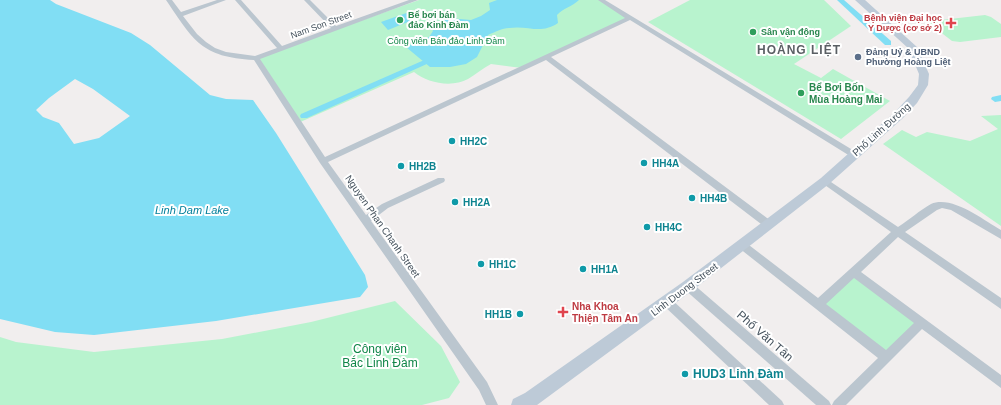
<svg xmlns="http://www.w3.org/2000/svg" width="1001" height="405" font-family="Arial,sans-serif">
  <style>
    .green { fill: #b8f3ce }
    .water { fill: #81def4; fill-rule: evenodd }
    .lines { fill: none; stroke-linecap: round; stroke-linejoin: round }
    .canal { fill: #81def4; fill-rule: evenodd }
    .street { fill: #bbc6cf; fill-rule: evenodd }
    .secondary { fill: #bdcad7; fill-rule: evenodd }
    .leisure-dot { fill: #2e9e5b; stroke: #fff; stroke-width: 1.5 }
    .health-dot { fill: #e0444e; stroke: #fff; stroke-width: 1.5 }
    .service-dot { fill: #5c6f8a; stroke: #fff; stroke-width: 1.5 }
    .culture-dot { fill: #0f9aa8; stroke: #fff; stroke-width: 1.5 }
    .labels { text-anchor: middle; stroke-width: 4; stroke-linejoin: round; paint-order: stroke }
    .far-leisure-label { font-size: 9px; font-weight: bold; fill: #27864d; stroke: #fff; text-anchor: start }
    .far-health-label { font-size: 9px; font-weight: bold; fill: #be3a42; stroke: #fff; text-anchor: end }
    .far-street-label { font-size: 9px; fill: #45525d; stroke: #fff }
    .far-park-label { font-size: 9px; fill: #0f8547; stroke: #fff }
    .far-service-label { font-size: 9px; font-weight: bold; fill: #4e5e75; stroke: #fff; text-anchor: start }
    .leisure-label { font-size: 10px; font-weight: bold; fill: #27864d; stroke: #fff; text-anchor: start }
    .street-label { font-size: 10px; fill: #45525d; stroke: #fff }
    .culture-label { font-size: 10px; font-weight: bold; fill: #0d838f; stroke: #fff; text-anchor: start }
    .health-label { font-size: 10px; font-weight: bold; fill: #be3a42; stroke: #fff; text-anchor: start }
    .water-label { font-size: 11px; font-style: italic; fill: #03809c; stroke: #fff }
    .far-district-label { font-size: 12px; font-weight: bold; letter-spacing: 1px; fill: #5a5f64; stroke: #fff }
    .near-street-label { font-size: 12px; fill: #45525d; stroke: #fff }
    .near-park-label { font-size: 12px; fill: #0f8547; stroke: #fff }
    .near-culture-label { font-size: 12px; font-weight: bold; fill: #0d838f; stroke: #fff; text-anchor: start }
  </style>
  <rect width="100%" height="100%" fill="#f1eeee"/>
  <g class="green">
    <path d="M419,0h182l29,18 -108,50 -31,-4c-8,4 -16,11 -23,15 -16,9 -41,4 -54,-7l-116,51 -42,-65z"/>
    <polygon points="690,0 824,0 851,26 794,64 821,78 833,69 890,101 841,139 648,22"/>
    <polygon points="985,15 991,17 1001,24 1001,37 960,42 952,41 930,24 932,21"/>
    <polygon points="1001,115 1001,226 883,144 902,130 916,137 927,132 970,141 998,129 981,116"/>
    <polygon points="853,272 921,323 886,357 819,304"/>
    <polygon points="395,301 441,346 460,382 449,398 422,405 0,405 0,337 16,342 94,352 222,339 311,322"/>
  </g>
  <g class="water">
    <path d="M0,0h50l6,4 75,29 19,12 60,50 16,4 27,1 23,33 89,142 3,12 -8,10 -144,24 -122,14 -39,-3 -55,-13zM75,79l18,10 37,27 -31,22 -25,6 -15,-21 -16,-6 -7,-7 13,-12z"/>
    <path d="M497,0h82c-7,7 -16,8 -22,15l1,8c-18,12 -29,2 -49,5 -7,0 -14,4 -21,7l-11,22 -11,7 -16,3h-20l-24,-20 23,-10 4,-6 -2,-5 17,-8 23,2 10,-4 9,-6 -1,-7z"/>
    <polygon points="412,11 420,17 388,30 381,22"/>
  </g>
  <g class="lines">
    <g class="canal">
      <polygon points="837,0 844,0 891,41 891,45 885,45"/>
      <polygon points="422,61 428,61 429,63 307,118 301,118 300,116 301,114"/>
      <polygon points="1001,95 1001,101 995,102 991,99 992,97"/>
    </g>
    <g class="street">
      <path d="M166,0h6l9,12 36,-12h9l-43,16 14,18 9,8 9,6 11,4 29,4 22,-8 -42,-48h6l41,46 49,-18 -27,-28h6l26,26 73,-26h9l-158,59 65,98 300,-139 -27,-18h7l251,152 1,2 -4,3 -3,-1 -220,-136 -79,37 220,164 2,3 -2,3h-6l-219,-167 -218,102 38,53 16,-11 56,-26h6l1,2 -1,2 -56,26 -17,13 116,161 11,23h-12l-7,-15 -159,-227 -66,-103c-53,-3 -60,-19 -88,-60z"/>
      <path d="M825,178l73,49c11,-7 22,-17 33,-23 21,-9 52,16 70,26v9l-50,-29 -9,-2 -5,2 -32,22 96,66v11l-103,-72 -37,35 140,103v13l-79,-59 -76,76h-14l2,-4 44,-43 -139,-110 -2,-3 2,-3 3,-1 3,1 73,56 73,-66 -69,-49 -1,-2 1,-2zM854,278l60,45 -28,27 -60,-46z"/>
      <polygon points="688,282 692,283 829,401 831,405 816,405 684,289 683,286 684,283"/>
      <polygon points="667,297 671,299 782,401 784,405 769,405 663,305 662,302 663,299"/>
    </g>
    <polygon class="secondary" points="855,0 865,0 917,47 929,74 928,85 917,103 903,118 829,184 693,290 537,405 511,405 513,399 525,393 683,282 821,178 895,112 909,97 918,85 919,74 908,48"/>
  </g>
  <g class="leisure-dot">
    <circle cx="400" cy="20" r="4"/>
    <circle cx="753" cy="32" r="4"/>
    <circle cx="801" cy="93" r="4"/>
  </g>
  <g class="health-dot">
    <path d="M949 17h4v4h4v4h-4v4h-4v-4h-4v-4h4z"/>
    <path d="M561 306h4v4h4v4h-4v4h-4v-4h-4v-4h4z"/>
  </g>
  <circle class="service-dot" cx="858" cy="57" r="4"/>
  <g class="culture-dot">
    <circle cx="452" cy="141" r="4"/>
    <circle cx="644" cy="163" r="4"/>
    <circle cx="401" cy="166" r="4"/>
    <circle cx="692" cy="198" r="4"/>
    <circle cx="455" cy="202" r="4"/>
    <circle cx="647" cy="227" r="4"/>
    <circle cx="481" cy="264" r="4"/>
    <circle cx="583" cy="269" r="4"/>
    <circle cx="520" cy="314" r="4"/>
    <circle cx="685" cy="374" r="4"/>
  </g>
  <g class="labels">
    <g class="far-leisure-label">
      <text x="408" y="18">Bể bơi bán<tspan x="408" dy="10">đảo Kinh Đàm</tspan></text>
      <text x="761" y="35">Sân vận động</text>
    </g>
    <g class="far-health-label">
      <text x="942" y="21">Bệnh viện Đại học<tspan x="942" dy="10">Y Dược (cơ sở 2)</tspan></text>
    </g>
    <g class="far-street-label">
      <text transform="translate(321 25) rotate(-20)" y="3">Nam Son Street</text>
    </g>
    <g class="far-park-label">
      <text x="446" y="44">Công viên Bán đảo Linh Đàm</text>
    </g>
    <g class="far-service-label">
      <text x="866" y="55">Đảng Uỷ &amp; UBND<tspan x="866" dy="10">Phường Hoàng Liệt</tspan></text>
    </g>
    <g class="leisure-label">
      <text x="809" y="91">Bể Bơi Bốn<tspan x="809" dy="12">Mùa Hoàng Mai</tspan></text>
    </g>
    <g class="street-label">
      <text transform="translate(881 129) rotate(-42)" y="4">Phố Linh Đường</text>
      <text transform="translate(383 226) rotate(55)" y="4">Nguyen Phan Chanh Street</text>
      <text transform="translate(684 289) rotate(-37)" y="4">Linh Duong Street</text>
    </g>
    <g class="culture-label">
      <text x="460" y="145">HH2C</text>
      <text x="652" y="167">HH4A</text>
      <text x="409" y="170">HH2B</text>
      <text x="700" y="202">HH4B</text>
      <text x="463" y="206">HH2A</text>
      <text x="655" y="231">HH4C</text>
      <text x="489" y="268">HH1C</text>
      <text x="591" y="273">HH1A</text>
      <text x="512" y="318" text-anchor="end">HH1B</text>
    </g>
    <g class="health-label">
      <text x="572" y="310">Nha Khoa<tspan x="572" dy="12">Thiện Tâm An</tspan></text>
    </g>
    <g class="water-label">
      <text x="192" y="214">Linh Dam Lake</text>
    </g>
    <g class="far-district-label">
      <text x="799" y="54">HOÀNG LIỆT</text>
    </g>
    <g class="near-street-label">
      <text transform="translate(765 336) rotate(41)" y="4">Phố Văn Tân</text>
    </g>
    <g class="near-park-label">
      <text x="380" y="353">Công viên<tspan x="380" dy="14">Bắc Linh Đàm</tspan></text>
    </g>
    <g class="near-culture-label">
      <text x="693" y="378">HUD3 Linh Đàm</text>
    </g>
  </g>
</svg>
